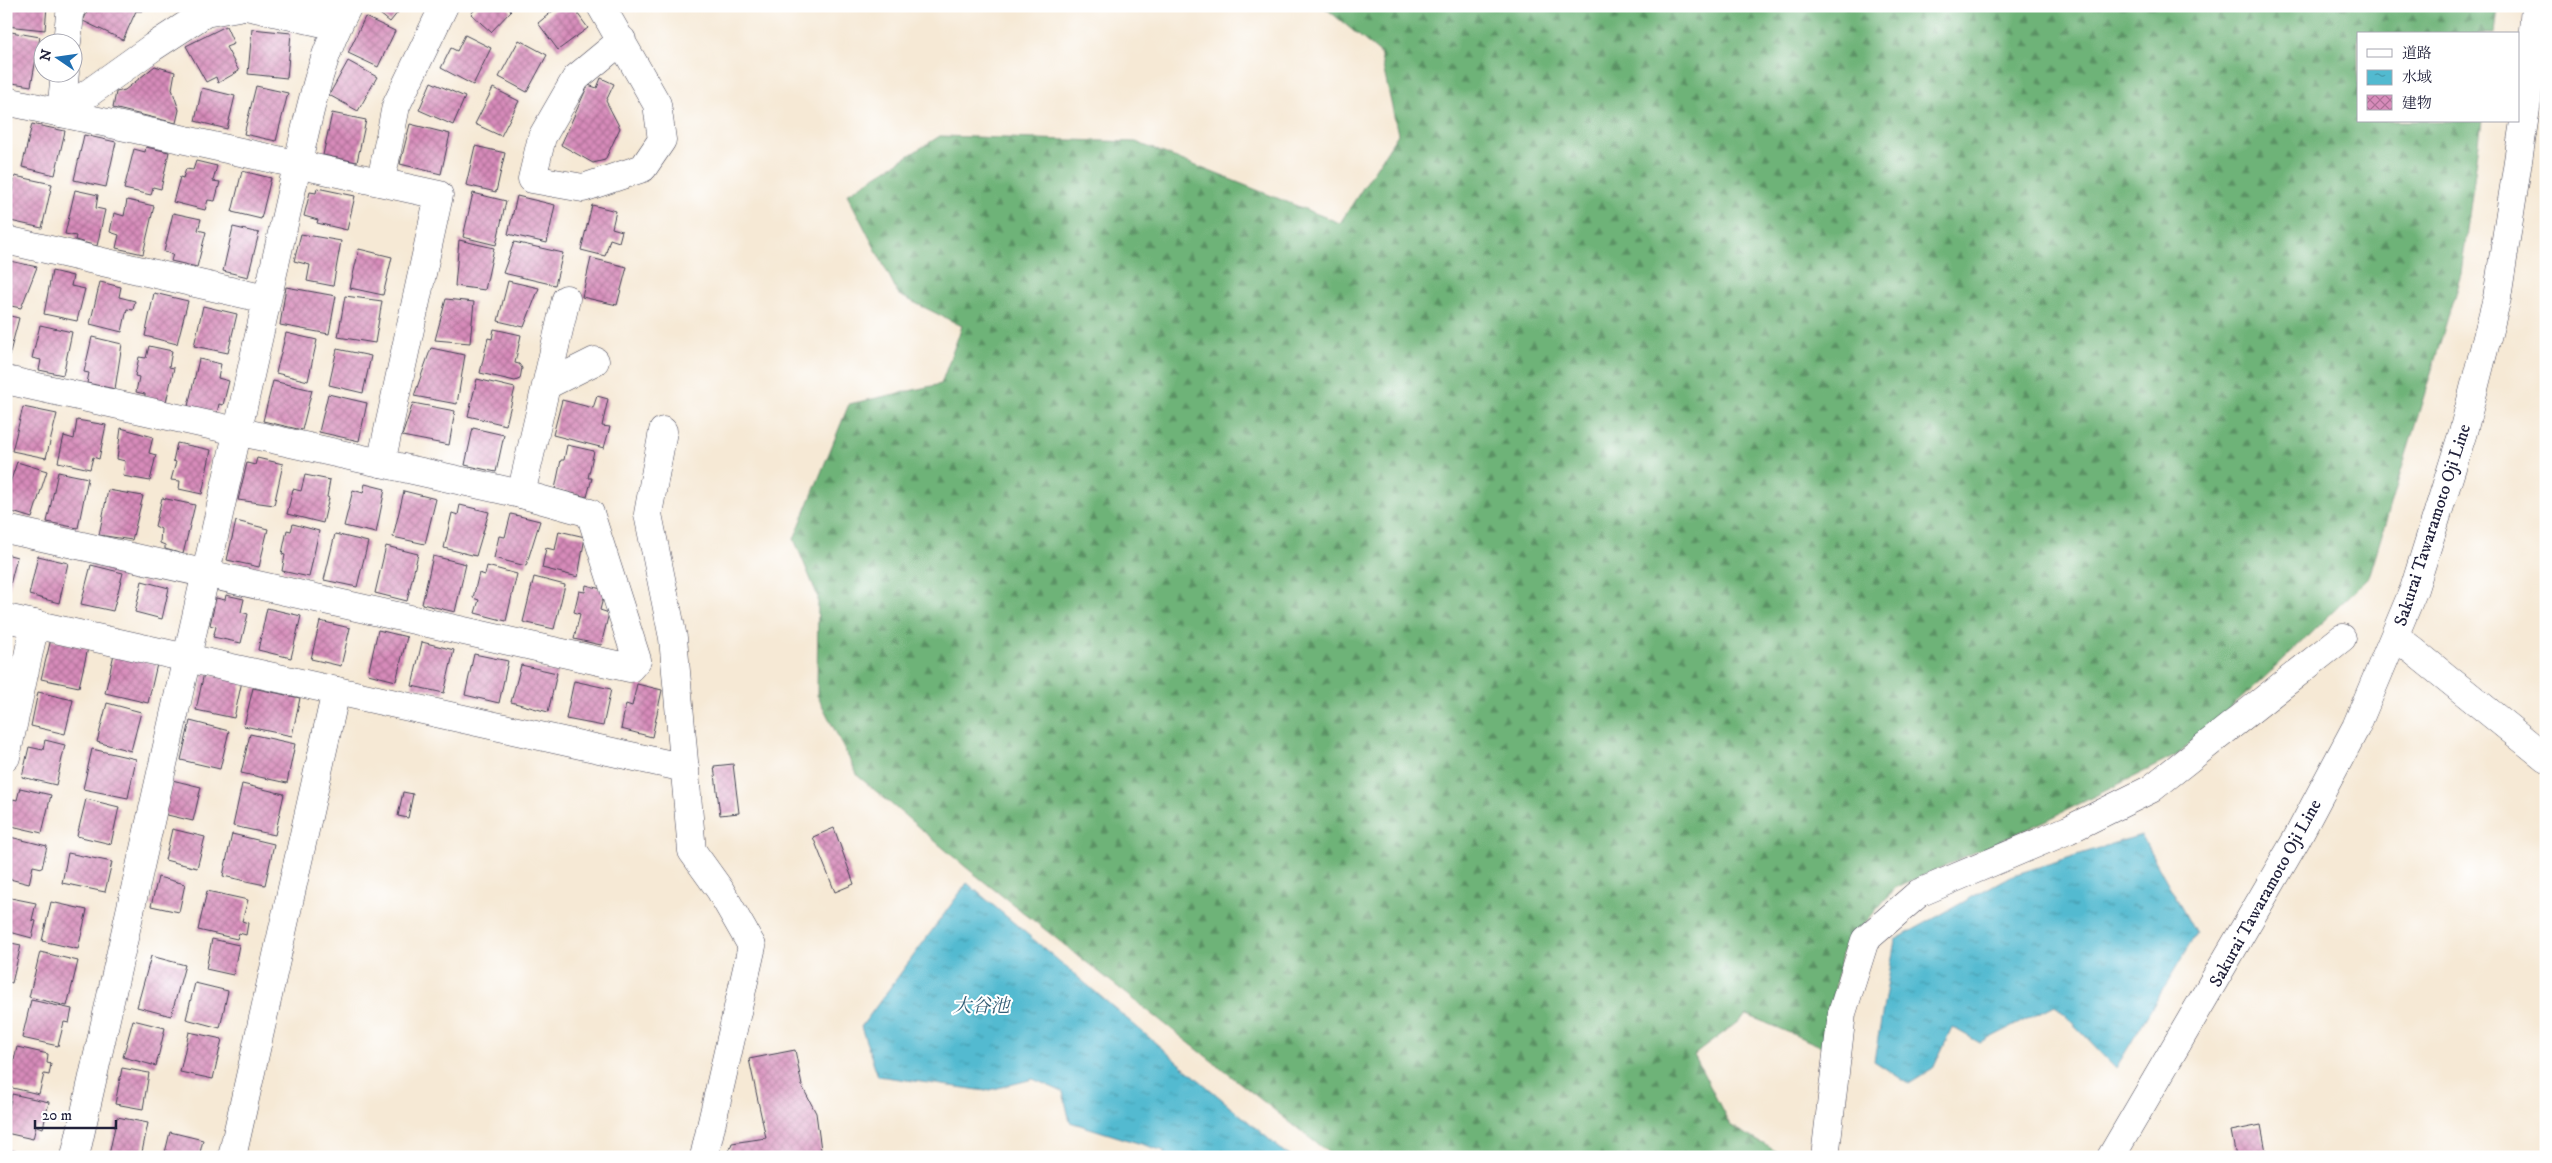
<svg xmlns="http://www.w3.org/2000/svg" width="2552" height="1163" font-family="'IM FELL DW Pica','Noto Serif JP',serif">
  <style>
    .forest { fill: url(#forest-firs); stroke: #486a5a }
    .water { fill: url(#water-ripples); stroke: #3a6e86 }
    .building { fill: url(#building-cross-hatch) }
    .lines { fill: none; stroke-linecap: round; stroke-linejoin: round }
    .street-casing { stroke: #424052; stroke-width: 29 }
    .primary-casing { stroke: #424052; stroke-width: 29 }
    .street { stroke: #fff; stroke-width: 28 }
    .primary { stroke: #fff; stroke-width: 28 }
    .labels { text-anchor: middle; stroke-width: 4; stroke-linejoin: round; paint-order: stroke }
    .street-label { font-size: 18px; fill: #22223b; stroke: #fff }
    .water-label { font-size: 19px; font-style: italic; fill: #355f77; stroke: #fff }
  </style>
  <defs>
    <pattern id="forest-firs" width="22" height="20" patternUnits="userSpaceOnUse" patternTransform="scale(1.25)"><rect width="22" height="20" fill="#6eb378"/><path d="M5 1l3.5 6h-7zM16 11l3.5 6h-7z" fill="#5a9164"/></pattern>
    <pattern id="water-ripples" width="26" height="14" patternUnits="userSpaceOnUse" patternTransform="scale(1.25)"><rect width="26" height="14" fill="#52bad0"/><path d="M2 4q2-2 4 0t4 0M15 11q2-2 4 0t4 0" fill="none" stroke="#4497aa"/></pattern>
    <pattern id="building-cross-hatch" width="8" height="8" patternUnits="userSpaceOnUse" patternTransform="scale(1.25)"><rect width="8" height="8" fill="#d78bba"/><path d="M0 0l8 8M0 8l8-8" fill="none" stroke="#ae7198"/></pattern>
  </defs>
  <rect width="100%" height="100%" fill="#fff"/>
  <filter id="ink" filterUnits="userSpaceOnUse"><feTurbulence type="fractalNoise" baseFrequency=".02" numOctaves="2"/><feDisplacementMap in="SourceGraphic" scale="10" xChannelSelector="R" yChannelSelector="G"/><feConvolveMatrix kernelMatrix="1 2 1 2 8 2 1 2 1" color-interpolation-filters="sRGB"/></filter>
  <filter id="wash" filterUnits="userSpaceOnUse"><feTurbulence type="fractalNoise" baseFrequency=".0096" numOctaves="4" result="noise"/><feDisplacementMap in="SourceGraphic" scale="20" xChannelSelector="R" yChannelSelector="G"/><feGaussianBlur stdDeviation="1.12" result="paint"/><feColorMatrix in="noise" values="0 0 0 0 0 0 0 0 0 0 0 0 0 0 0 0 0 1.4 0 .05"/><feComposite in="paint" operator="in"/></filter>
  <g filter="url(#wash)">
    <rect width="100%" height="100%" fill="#f6e9d5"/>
    <polygon class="forest" points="1323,6 2498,6 2495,34 2358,34 2358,121 2482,121 2461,274 2369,577 2263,679 2179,754 2047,820 1895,888 1843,949 1823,1047 1747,1015 1694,1055 1730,1125 1786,1157 1334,1157 968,869 858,776 817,695 818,597 794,539 849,404 941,384 962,326 899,295 847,194 940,136 1136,142 1340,223 1398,134 1380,53"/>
    <g class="water">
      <polygon points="2141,835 2196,934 2116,1068 2055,1005 1980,1043 1952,1027 1933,1069 1909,1084 1874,1061 1895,940 2010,876"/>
      <polygon points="967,883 1290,1157 1164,1157 1164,1151 1070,1122 1063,1092 1033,1079 986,1091 878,1076 861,1027"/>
    </g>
    <g id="blocks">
      <g class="building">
        <polygon points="6,6 47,6 45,30 6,26"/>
        <polygon points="90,6 145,6 142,11 136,11 123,40 83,21"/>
        <polygon points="370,6 403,6 390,22"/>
        <polygon points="478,6 506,6 511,11 491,32 471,14"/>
        <polygon points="559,6 572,6 588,28 558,50 538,23"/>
        <polygon points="365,17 395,31 378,67 348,53"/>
        <polygon points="226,26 234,44 226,47 239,71 218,83 216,77 206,82 186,46"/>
        <polygon points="252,29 291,33 287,78 248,74"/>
        <polygon points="11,32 40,37 31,86 6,82 6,55"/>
        <polygon points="465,35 491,48 473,85 441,68 451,48 457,51"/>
        <polygon points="519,40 547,55 527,92 499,77"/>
        <polygon points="348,61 377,77 358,111 329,95"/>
        <polygon points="155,66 175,72 172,89 179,110 176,123 113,108 116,92 125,90"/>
        <polygon points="601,78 614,84 606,101 620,128 605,160 593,163 561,145 588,85 597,88"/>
        <polygon points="431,82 465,97 453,125 419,110"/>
        <polygon points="256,86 288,93 276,141 244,134"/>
        <polygon points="202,88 235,96 227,129 195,121"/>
        <polygon points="493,88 519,101 501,136 475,124"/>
        <polygon points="332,113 366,120 357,162 323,155"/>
        <polygon points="6,117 10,118 7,133 6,133"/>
        <polygon points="32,124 65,131 55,175 22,167"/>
        <polygon points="410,124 450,134 441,174 400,164"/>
        <polygon points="84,135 116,142 106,187 74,180"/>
        <polygon points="475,146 505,153 496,192 466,185"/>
        <polygon points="146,147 169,152 161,189 153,187 151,195 124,189 134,149 145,152"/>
        <polygon points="196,161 217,166 213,181 220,182 215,201 208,200 205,210 173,202 180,177 183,178 186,169 193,170"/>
        <polygon points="242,171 271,178 261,219 232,212"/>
        <polygon points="15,176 52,184 42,228 6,220"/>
        <polygon points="317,188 355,196 347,230 317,223 318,220 304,216 310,192 316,193"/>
        <polygon points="75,190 98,195 96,208 105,210 97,246 75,240 76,236 65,234"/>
        <polygon points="473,193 506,201 496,245 463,237"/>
        <polygon points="517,196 555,205 547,243 508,234"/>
        <polygon points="127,200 154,206 143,254 116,248 119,235 110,232 114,213 124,216"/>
        <polygon points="592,205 616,211 612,228 622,231 619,242 610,239 605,256 581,250"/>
        <polygon points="173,213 201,219 198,230 206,232 197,267 171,261 173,254 164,252"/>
        <polygon points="233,227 259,233 248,277 223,271"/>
        <polygon points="301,234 341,241 333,286 307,281 310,265 294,261"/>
        <polygon points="459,240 494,248 485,290 455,286"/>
        <polygon points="514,242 563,253 555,285 503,273"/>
        <polygon points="359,249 392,257 383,295 350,288"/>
        <polygon points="591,258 627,267 617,305 582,297"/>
        <polygon points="6,260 37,267 21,308 6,305"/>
        <polygon points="52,271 73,276 71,286 85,289 77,321 44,314"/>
        <polygon points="508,281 539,288 524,327 498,321"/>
        <polygon points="100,282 121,287 119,297 135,301 133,310 127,309 122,332 90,324"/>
        <polygon points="286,287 336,296 329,334 280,325"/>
        <polygon points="154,293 188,301 177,344 145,336"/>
        <polygon points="345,296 382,301 375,343 338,337"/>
        <polygon points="446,299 474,302 470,343 435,340"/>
        <polygon points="203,306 237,314 228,353 194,346"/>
        <polygon points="6,315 19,318 8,360 6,359"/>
        <polygon points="40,325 72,332 63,375 39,370 41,360 32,358"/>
        <polygon points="494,329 521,335 515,363 519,364 522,368 520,379 515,381 480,373 488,338 492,339"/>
        <polygon points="286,333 317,340 308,381 276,373"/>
        <polygon points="92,337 122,344 115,389 87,383 89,373 84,372"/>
        <polygon points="149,346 172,351 169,367 174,368 166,402 145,397 145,394 136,392 139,377 135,376 139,357 146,358"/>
        <polygon points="431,348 465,355 457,404 414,396"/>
        <polygon points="337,349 371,356 363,393 329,385"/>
        <polygon points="199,359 221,364 218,378 229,381 223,405 219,404 217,413 188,406"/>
        <polygon points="477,379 515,388 506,425 468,416"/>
        <polygon points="273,381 312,390 302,430 263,421"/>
        <polygon points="328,394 367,403 359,441 319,432"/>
        <polygon points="597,396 608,399 602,426 610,427 604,448 553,435 562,400 593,408"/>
        <polygon points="413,403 455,411 449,445 402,436"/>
        <polygon points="23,407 57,414 46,458 12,451"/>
        <polygon points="77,420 106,425 99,459 93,457 90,469 58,462 64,436 74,439"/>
        <polygon points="121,428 153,437 149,453 156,455 150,481 123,476 125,461 117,459"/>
        <polygon points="473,428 504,435 496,472 465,465"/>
        <polygon points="177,443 211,450 202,494 179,489 180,481 171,480 176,462 173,461"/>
        <polygon points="567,445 594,451 588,478 592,478 587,497 555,489 561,460 564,460"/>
        <polygon points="257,458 283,464 274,505 238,500 247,463 255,465"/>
        <polygon points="17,462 47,471 32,518 6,510 6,495"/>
        <polygon points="58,472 88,478 78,528 47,522"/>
        <polygon points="305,475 330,480 327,497 329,498 323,523 287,514 293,489 301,491"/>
        <polygon points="365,484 385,489 376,533 344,526 353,490 363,493"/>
        <polygon points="108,490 143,496 132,540 99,535"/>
        <polygon points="404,491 436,499 425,544 393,537"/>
        <polygon points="162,498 195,505 183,554 165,549 165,545 160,543 161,529 155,526"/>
        <polygon points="460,505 489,512 476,556 444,548 452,513 458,515"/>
        <polygon points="511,514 540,521 526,566 494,558 499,536 505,537"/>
        <polygon points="236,521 268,529 259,567 227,560"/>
        <polygon points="293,524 319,531 309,577 282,571 285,555 282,554 287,530 291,531"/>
        <polygon points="559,531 585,537 578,577 542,568 546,548 555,550"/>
        <polygon points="335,534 368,542 357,587 324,580"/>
        <polygon points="386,546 418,554 407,601 375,593"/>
        <polygon points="6,554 17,557 9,589 6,589"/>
        <polygon points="38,556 68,563 59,603 29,595"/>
        <polygon points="433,556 466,564 455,612 422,604"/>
        <polygon points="91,565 123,573 113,611 81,604"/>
        <polygon points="487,566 517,574 506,621 475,613 479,600 473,598 479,573 485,575"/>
        <polygon points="534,577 565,585 554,629 523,622"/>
        <polygon points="142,581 169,588 162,619 135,612"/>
        <polygon points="586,585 605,590 600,610 609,613 601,645 574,639 580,614 574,612 579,591 585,592"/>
        <polygon points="226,595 244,599 241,612 248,614 241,643 213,637 216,627 210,625 216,598 225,600"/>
        <polygon points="267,608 301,616 291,658 258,650"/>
        <polygon points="320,621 350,628 341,666 311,659"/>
        <polygon points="378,630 407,637 396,681 368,674"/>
        <polygon points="51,639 88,648 79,687 41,679"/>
        <polygon points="422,642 454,650 444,693 412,686"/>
        <polygon points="114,654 157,664 148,703 105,693"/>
        <polygon points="474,654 508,661 499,703 465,695"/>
        <polygon points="521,665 557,673 548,712 511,702"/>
        <polygon points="204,673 242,681 234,718 196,710"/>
        <polygon points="574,681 611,689 603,726 566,719"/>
        <polygon points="637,684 662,690 652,737 621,729 626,704 632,706"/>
        <polygon points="253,688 300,698 292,736 244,726"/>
        <polygon points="38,692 73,700 65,734 31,726"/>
        <polygon points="107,703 141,712 131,751 97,742"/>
        <polygon points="190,721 229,731 220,769 181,760"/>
        <polygon points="250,734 295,744 287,783 241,773"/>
        <polygon points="45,740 65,745 56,785 22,777 29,747 43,750"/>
        <polygon points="92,749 136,759 128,798 83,789"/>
        <polygon points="733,764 739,813 720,815 714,766"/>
        <polygon points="172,780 201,787 193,821 163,814"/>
        <polygon points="242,784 284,794 275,835 233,826"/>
        <polygon points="20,788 51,795 42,833 7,825 13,799 17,800"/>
        <polygon points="403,792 413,794 408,818 398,816"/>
        <polygon points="86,799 119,807 111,844 77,836"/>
        <polygon points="834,828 854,884 835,892 813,837"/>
        <polygon points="172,829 205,837 197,868 165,860"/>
        <polygon points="232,834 274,844 265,885 223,876"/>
        <polygon points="6,836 47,846 42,868 33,866 29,884 6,878"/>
        <polygon points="68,853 112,862 105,892 62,883"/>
        <polygon points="158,877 185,884 179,912 151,906"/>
        <polygon points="207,891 248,900 242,921 248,923 246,935 239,933 237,939 198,930"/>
        <polygon points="6,897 36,903 32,920 36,921 32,938 6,931"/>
        <polygon points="51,902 87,910 78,949 42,941"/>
        <polygon points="212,939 239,945 233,975 206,969"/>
        <polygon points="6,942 21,945 12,983 6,981"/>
        <polygon points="40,952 78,961 67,1006 29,997"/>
        <polygon points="151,956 185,965 171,1016 137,1007"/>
        <polygon points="195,983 228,991 220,1028 186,1019"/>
        <polygon points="31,1000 72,1009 69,1023 64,1022 58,1046 22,1038"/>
        <polygon points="133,1020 165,1028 156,1066 123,1057"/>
        <polygon points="189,1032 222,1039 213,1079 180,1072"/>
        <polygon points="17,1047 48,1054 47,1063 51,1064 49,1075 44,1074 39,1094 8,1087"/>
        <polygon points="795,1050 802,1086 816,1113 822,1157 727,1157 732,1143 766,1138 749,1059"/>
        <polygon points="122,1068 149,1073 143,1109 115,1104"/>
        <polygon points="12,1094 49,1102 43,1128 36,1126 33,1139 6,1133 6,1121"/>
        <polygon points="117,1117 148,1123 141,1157 109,1155"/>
        <polygon points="2261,1125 2267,1157 2236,1157 2231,1131"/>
        <polygon points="170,1132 203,1140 199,1157 164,1157"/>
        <polygon points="6,1149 26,1154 26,1157 6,1157"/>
      </g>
    </g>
  </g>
  <g filter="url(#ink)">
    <use href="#blocks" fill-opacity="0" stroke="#424052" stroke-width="1"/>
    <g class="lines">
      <defs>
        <g id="street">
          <polyline points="246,6 337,26"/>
          <polyline points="601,6 657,104 662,140 643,168 583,188 532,179 542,137 576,78 622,40"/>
          <polyline points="67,42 71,6"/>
          <polyline points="6,101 439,195 381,463"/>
          <polyline points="61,113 153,47 205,13 244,6"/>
          <polyline points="61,113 65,72"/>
          <polyline points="381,181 396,106 444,6"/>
          <polyline points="6,240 266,299"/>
          <polyline points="6,380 521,494 590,513 637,660 630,668 6,529"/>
          <polyline points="547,385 595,361"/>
          <polyline points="663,431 648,514 673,638 692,851 720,890 752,946 704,1157"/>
          <polyline points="521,494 566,299"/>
          <polyline points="6,618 685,768"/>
          <polyline points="2395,636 2546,758"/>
          <polyline points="6,757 35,624"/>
          <path d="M75,1157l222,-991c13,-55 23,-110 51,-160"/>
          <polyline points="232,1157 336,691"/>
          <polyline points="1825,1157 1842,1013 1865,940 1919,893 2068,830 2151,789 2342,638"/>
        </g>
        <polyline id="primary" points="2111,1157 2296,840 2356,727 2414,589 2463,432 2497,298 2527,102 2535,6"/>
      </defs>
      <use href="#street" class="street-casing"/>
      <use href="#primary" class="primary-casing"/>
      <use href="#street" class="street"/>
      <use href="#primary" class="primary"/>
    </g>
  </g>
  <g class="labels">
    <g class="street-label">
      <text transform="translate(2432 525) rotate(-72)" y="6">Sakurai Tawaramoto Oji Line</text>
      <text transform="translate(2265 893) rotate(-61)" y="6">Sakurai Tawaramoto Oji Line</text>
    </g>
    <g class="water-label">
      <text x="981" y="1012">大谷池</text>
    </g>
  </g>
  <rect width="2552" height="1163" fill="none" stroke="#fff" stroke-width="25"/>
  <rect x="2357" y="32" width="162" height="90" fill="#ffffff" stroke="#a7a7b1"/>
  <rect x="2367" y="49" width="25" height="8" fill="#ffffff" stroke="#a7a7b1"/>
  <text x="2402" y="58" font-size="15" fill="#22223b">道路</text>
  <rect x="2367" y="70" width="25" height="15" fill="url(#water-ripples)" stroke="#a7a7b1"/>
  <text x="2402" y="82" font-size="15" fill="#22223b">水域</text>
  <rect x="2367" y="95" width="25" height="15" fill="url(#building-cross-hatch)" stroke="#a7a7b1"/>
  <text x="2402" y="108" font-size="15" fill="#22223b">建物</text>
  <g transform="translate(58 58) rotate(283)"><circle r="24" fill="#ffffff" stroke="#a7a7b1"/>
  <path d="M0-4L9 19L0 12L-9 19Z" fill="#1f6fb2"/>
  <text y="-8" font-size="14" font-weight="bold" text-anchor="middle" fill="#22223b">N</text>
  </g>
  <path d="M35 1120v8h81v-8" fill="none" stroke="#22223b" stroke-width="2.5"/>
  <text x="42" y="1120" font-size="15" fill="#22223b" stroke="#ffffff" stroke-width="4" paint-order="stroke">20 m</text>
</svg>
